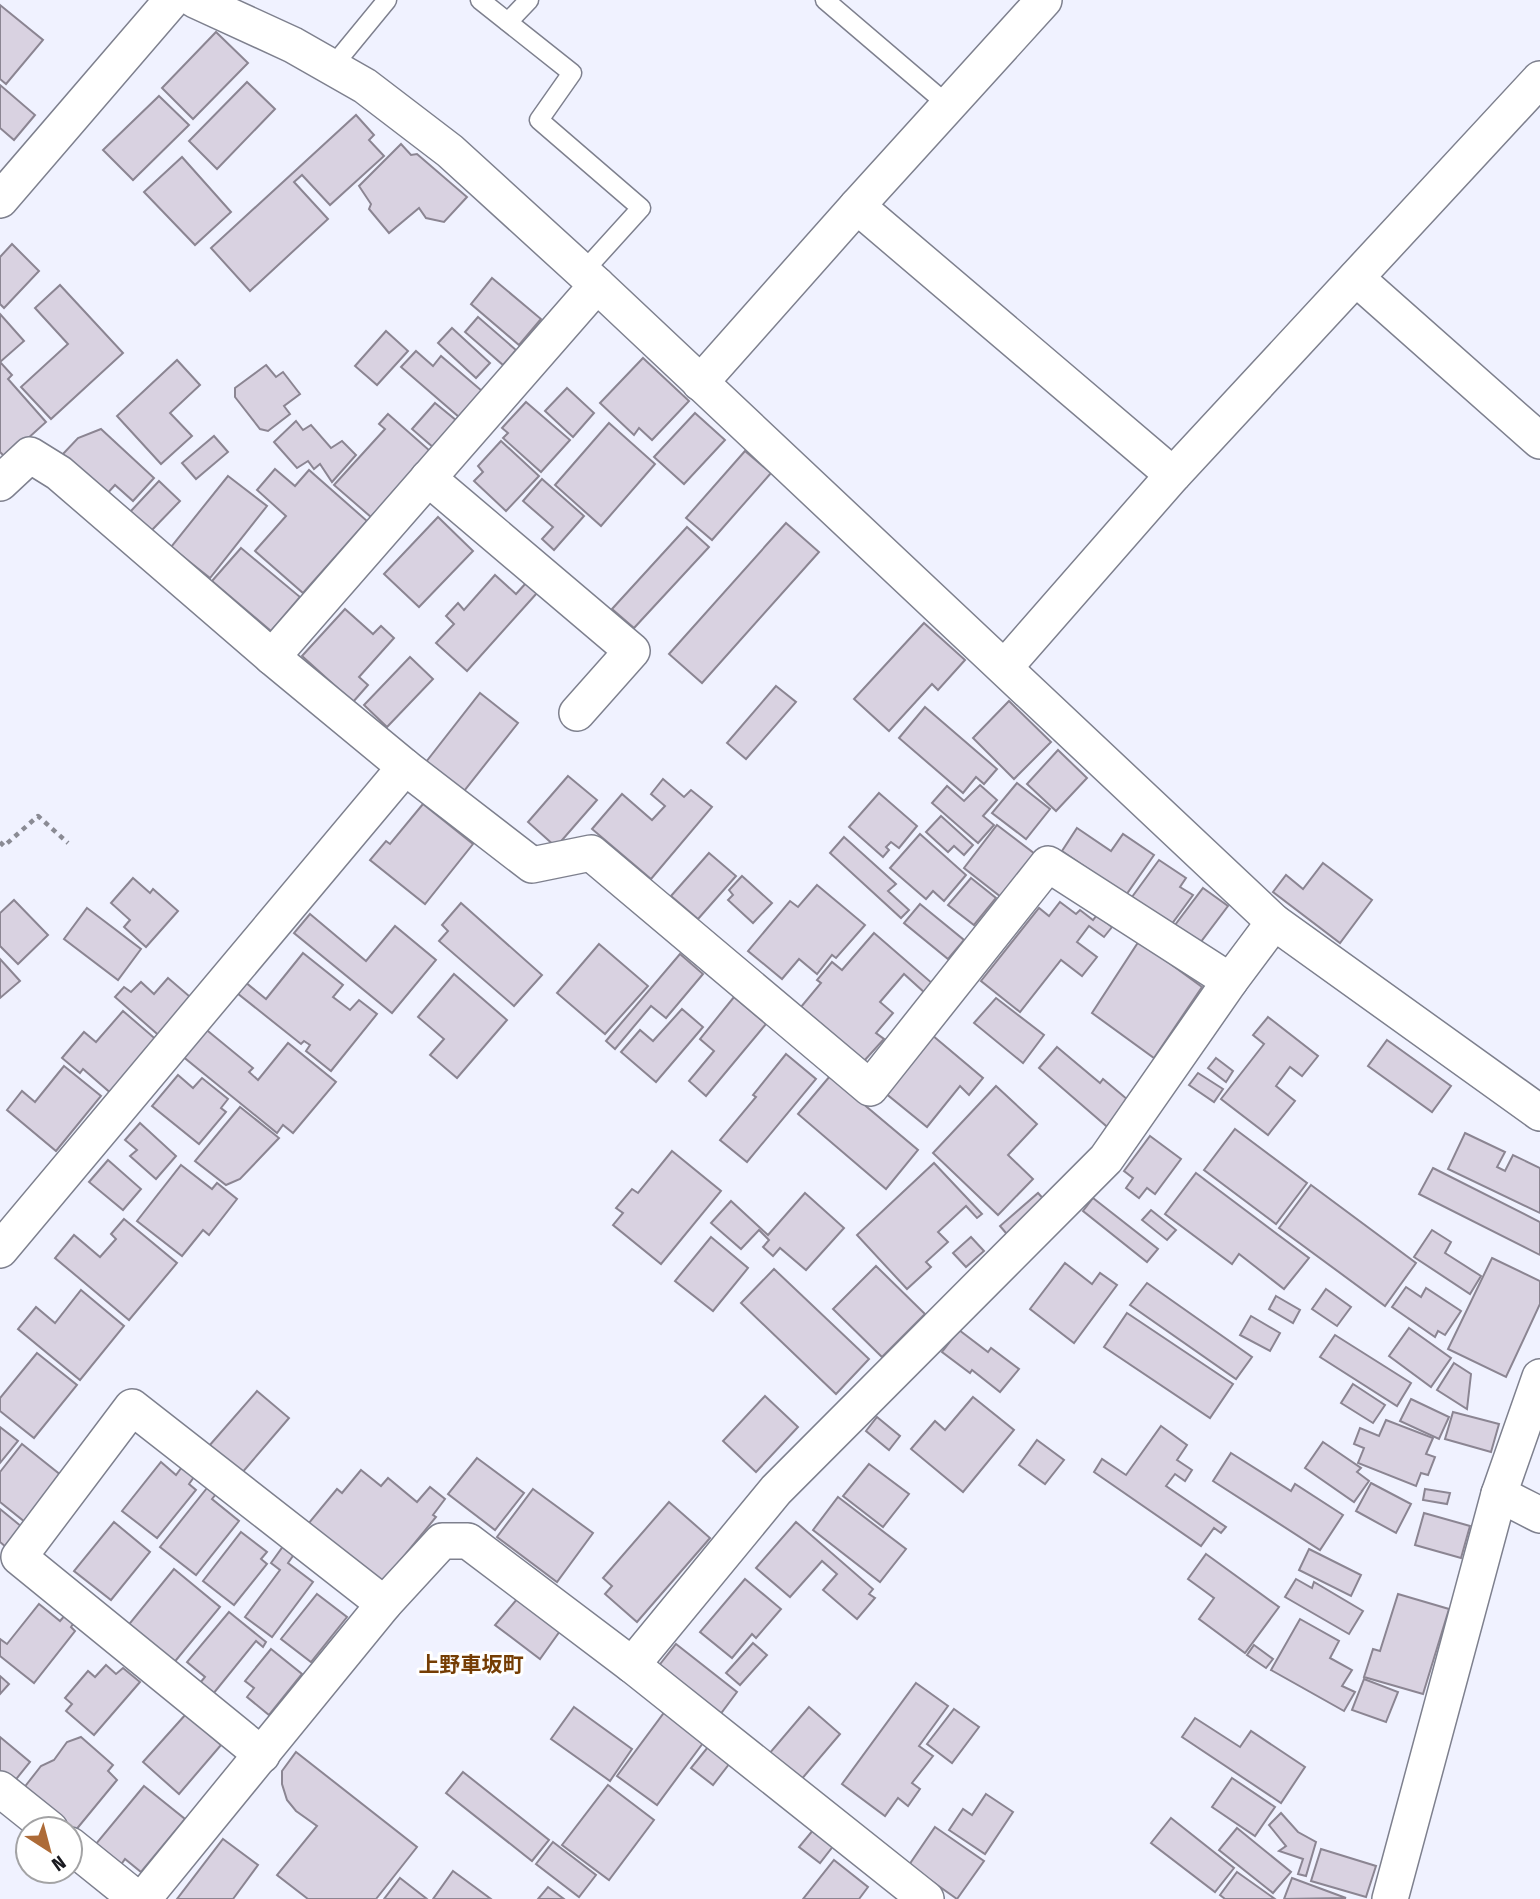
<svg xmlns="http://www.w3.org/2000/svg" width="1540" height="1899" font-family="'Fira Sans Condensed','Noto Sans JP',sans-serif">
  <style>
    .building { fill: #d9d2e1; stroke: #8b8592; stroke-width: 2 }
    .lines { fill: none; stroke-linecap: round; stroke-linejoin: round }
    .service-casing { stroke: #7e808e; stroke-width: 21 }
    .minor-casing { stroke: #7e808e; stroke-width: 38 }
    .path { stroke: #8a8b94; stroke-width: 4.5; stroke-dasharray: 5 5; stroke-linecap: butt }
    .service { stroke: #fff; stroke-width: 18 }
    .minor { stroke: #fff; stroke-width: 35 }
    .labels { text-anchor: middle; stroke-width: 6; stroke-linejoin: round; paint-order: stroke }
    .quarter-label { font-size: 21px; font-weight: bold; fill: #753d04; stroke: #fff }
  </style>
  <rect width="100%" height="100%" fill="#f0f2ff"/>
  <g class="building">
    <polygon points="0,5 43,40 6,84 0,79"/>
    <polygon points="216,32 248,63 193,119 162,88"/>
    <polygon points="247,82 275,109 217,169 189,141"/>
    <polygon points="0,85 35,115 14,140 0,128"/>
    <polygon points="159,96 189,125 133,180 103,150"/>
    <polygon points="356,115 374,135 369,140 384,156 330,205 302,175 294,182 328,219 250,291 211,248"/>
    <polygon points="401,144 411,155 417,154 467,197 444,222 426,218 419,208 389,233 369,209 371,204 359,186"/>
    <polygon points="182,157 231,212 195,245 144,192"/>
    <polygon points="12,244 39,271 4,308 0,304 0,257"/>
    <polygon points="492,278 541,319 519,345 471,304"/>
    <polygon points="60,285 123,353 51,419 21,387 68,344 35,308"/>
    <polygon points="0,314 24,341 0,362 12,375 8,379 46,422 6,458 0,452"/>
    <polygon points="478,317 516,350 503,365 465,332"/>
    <polygon points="452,328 490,363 476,378 438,343"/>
    <polygon points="386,331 408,351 377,385 355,366"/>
    <polygon points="416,351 433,366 441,356 482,391 459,417 401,367"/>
    <polygon points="643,358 689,401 652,440 639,428 634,435 600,403"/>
    <polygon points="177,360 200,385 170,413 192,436 161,464 117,416"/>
    <polygon points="266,365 276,377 283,372 300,394 284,406 290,414 268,431 260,429 235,397 235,388"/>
    <polygon points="567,388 594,413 573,437 545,411"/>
    <polygon points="526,402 570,440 541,472 503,438 508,433 502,428"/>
    <polygon points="435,403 457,421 434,448 412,429"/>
    <polygon points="695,413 725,440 684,484 654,457"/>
    <polygon points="388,414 430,451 371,517 334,485 385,429 379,424"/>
    <polygon points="296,421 303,430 311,425 331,448 342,441 356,455 332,482 320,464 314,469 308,461 297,468 274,442"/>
    <polygon points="609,423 655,464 601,526 555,485"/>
    <polygon points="101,429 154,478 133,501 115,485 105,496 62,455 78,438"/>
    <polygon points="214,436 228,452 196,479 182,463"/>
    <polygon points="501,441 539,476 506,511 474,481 483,472 478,466"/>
    <polygon points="745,451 771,473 712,540 686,518"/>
    <polygon points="275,469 295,486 309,470 367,521 303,593 255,551 286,516 257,490"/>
    <polygon points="228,476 267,506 210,578 171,547"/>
    <polygon points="542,479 584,516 554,550 542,539 553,527 523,501"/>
    <polygon points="159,481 180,501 151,531 130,512"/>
    <polygon points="438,517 473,551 419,607 384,574"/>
    <polygon points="786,523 819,552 702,683 669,654"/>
    <polygon points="687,527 709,547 634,628 612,609"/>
    <polygon points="241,548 300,597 271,631 212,581"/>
    <polygon points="495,575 516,594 526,583 537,593 467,671 436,643 454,624 446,616 458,603 464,610"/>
    <polygon points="345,609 373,634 381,626 394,638 359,677 368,685 353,702 302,656"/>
    <polygon points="924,623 965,660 938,690 932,684 889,731 854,699"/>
    <polygon points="410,657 433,679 387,727 364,705"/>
    <polygon points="776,686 796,702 746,759 727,743"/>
    <polygon points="480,693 518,723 464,791 426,762"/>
    <polygon points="1009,701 1051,742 1014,779 973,738"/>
    <polygon points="925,707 997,769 984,784 976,777 963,793 899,738"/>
    <polygon points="1058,750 1087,778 1056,811 1027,784"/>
    <polygon points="568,776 597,800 556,847 528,822"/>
    <polygon points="663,779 684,797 691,790 712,807 651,879 592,829 622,794 652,820 665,806 651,794"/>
    <polygon points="1017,783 1050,809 1026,839 992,813"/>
    <polygon points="980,785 997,800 983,816 994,825 978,843 932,803 947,786 964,801"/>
    <polygon points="879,793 917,826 899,848 891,842 886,847 889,850 883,857 849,827"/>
    <polygon points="423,804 473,844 425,904 370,860 386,841 390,844"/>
    <polygon points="941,816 973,845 964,855 954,846 948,852 926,832"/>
    <polygon points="997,825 1035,854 1001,897 964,868"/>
    <polygon points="1077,828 1111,851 1123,834 1154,855 1126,895 1062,851"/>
    <polygon points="920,834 966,875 944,901 933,891 926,899 890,868"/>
    <polygon points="844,837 896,884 888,891 909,910 901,918 830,853"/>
    <polygon points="709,853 736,876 698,919 671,896"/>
    <polygon points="1159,860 1186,878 1180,887 1193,895 1171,925 1132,897"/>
    <polygon points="1323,863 1372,900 1340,943 1273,892 1286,875 1303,889"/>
    <polygon points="742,876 772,903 753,923 728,900 733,895 729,890"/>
    <polygon points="133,878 150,893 153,889 178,911 146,947 124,927 130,920 111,903"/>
    <polygon points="971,878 996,898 974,925 948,905"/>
    <polygon points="817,885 865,925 836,958 832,955 817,974 799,959 782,979 748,951 790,901 798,907"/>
    <polygon points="1203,888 1228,906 1200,943 1175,925"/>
    <polygon points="14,900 48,935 18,964 0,946 0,913"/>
    <polygon points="1060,902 1076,914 1080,910 1093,920 1097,915 1112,927 1104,937 1089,926 1077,942 1097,957 1082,976 1061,960 1020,1012 981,981 1039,908 1049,916"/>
    <polygon points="461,903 542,975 514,1006 439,941 448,931 442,925"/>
    <polygon points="920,904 964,940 948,959 904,923"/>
    <polygon points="87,908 141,949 118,980 64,939"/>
    <polygon points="310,914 366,961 395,926 436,960 392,1013 294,933"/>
    <polygon points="874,933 933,984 925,993 904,974 880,1002 893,1013 876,1033 884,1039 864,1061 801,1007 821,983 817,980 832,962 842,970"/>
    <polygon points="1139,941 1202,987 1154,1058 1092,1013"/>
    <polygon points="599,944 648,986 605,1034 557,993"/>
    <polygon points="303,953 343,985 333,997 350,1010 359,1000 377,1014 331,1071 306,1051 310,1045 304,1041 301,1044 237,993 245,982 266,999"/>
    <polygon points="680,954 703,974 666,1018 651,1006 615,1049 606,1041"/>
    <polygon points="0,959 20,981 0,998"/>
    <polygon points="454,974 507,1020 457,1078 430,1055 444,1039 418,1017"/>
    <polygon points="168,978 196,1002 163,1039 115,997 124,987 131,992 141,982 154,994"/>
    <polygon points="734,997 766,1024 706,1096 689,1081 714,1051 700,1039"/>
    <polygon points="996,998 1044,1035 1023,1063 974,1023"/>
    <polygon points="682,1009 703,1027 656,1082 621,1052 640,1030 653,1041"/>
    <polygon points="123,1011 159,1042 113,1095 83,1069 80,1073 62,1058 84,1032 96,1042"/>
    <polygon points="1268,1017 1318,1056 1302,1076 1290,1067 1276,1086 1295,1101 1268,1135 1221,1099 1264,1044 1253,1035"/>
    <polygon points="203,1027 253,1068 249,1072 258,1080 288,1043 336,1082 293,1133 283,1125 277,1133 181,1055"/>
    <polygon points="932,1035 983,1078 969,1095 960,1086 927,1127 884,1092"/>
    <polygon points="1387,1040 1451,1086 1432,1112 1368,1066"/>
    <polygon points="1057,1047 1100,1083 1103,1079 1134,1105 1112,1131 1039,1068"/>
    <polygon points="786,1054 816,1079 747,1162 720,1140 756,1097 753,1095"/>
    <polygon points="1216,1058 1233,1071 1226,1082 1208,1068"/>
    <polygon points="64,1066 101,1096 56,1151 7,1110 22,1091 35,1102"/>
    <polygon points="1198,1073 1223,1089 1214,1102 1189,1085"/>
    <polygon points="178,1075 193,1088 202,1078 228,1099 221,1108 226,1112 199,1144 152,1106"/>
    <polygon points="830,1076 918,1150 886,1189 798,1114"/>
    <polygon points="996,1086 1037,1124 1008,1155 1033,1179 998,1215 933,1153"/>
    <polygon points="240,1107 279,1138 240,1179 226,1185 195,1161"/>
    <polygon points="140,1123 176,1156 156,1179 130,1156 137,1150 125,1140"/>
    <polygon points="1235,1129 1307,1183 1276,1224 1204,1170"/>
    <polygon points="1465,1133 1505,1152 1497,1167 1505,1171 1513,1155 1540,1168 1540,1213 1448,1169"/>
    <polygon points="1150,1136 1181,1159 1155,1194 1147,1188 1139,1198 1126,1188 1133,1178 1124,1171"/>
    <polygon points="672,1151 721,1191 661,1264 613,1225 623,1213 616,1208 632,1189 638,1193"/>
    <polygon points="108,1160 141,1189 123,1210 89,1182"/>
    <polygon points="934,1163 982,1214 977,1218 966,1206 938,1232 948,1242 926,1262 931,1267 907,1289 857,1235"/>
    <polygon points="181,1165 212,1189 217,1183 237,1199 209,1235 203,1230 182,1256 137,1221"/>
    <polygon points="1433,1168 1540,1222 1540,1255 1419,1194"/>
    <polygon points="1196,1173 1309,1258 1284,1289 1239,1254 1232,1264 1165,1214"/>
    <polygon points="1311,1185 1416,1263 1385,1306 1279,1228"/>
    <polygon points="805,1193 844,1228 806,1270 780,1248 773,1256 763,1247 769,1240 759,1230 741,1249 711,1223 731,1201 768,1235"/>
    <polygon points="1038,1193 1050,1206 1012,1240 1000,1226"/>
    <polygon points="1093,1198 1158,1249 1147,1262 1083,1211"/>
    <polygon points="1151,1210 1176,1230 1167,1240 1142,1220"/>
    <polygon points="124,1219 177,1263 129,1320 55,1258 74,1235 100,1257 116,1239 111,1234"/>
    <polygon points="1432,1230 1451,1242 1445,1253 1481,1276 1470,1294 1414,1257"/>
    <polygon points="711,1237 748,1268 713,1311 675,1281"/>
    <polygon points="971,1237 984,1251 966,1267 953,1253"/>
    <polygon points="1492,1258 1540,1281 1540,1304 1506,1377 1448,1349"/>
    <polygon points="1065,1263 1092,1284 1100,1273 1117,1285 1074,1343 1030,1309"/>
    <polygon points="876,1266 925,1314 882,1357 833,1309"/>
    <polygon points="774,1269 869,1359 836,1394 741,1303"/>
    <polygon points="1147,1283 1252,1357 1236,1379 1130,1305"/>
    <polygon points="1406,1287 1421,1297 1426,1288 1461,1311 1445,1335 1438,1331 1435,1337 1392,1307"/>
    <polygon points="1326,1289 1351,1307 1337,1326 1312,1309"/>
    <polygon points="81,1290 124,1326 80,1380 18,1329 36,1307 55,1323"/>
    <polygon points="1276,1296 1300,1310 1293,1323 1269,1309"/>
    <polygon points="1127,1313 1233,1384 1210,1418 1104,1347"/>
    <polygon points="1251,1316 1280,1333 1270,1351 1240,1335"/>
    <polygon points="1409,1328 1451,1358 1431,1387 1389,1356"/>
    <polygon points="959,1330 988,1352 991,1348 1019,1369 1000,1392 972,1370 970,1373 942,1352"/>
    <polygon points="1335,1335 1411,1383 1397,1406 1320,1357"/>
    <polygon points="37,1353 77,1385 34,1438 0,1411 0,1398"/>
    <polygon points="1454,1363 1471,1374 1467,1409 1437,1390"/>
    <polygon points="1353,1384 1385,1405 1373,1423 1341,1403"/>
    <polygon points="257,1391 289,1418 241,1474 209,1446"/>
    <polygon points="765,1396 798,1427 756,1472 723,1441"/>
    <polygon points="973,1397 1014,1430 963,1492 911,1449 935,1421 945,1430"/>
    <polygon points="1411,1399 1449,1417 1439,1439 1400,1421"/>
    <polygon points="1453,1412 1499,1424 1491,1452 1445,1439"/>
    <polygon points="877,1417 900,1436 889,1450 866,1431"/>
    <polygon points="1386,1420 1433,1438 1426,1454 1435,1457 1428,1475 1421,1473 1416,1486 1358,1463 1364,1448 1354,1444 1360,1428 1379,1436"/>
    <polygon points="1161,1426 1187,1445 1177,1460 1192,1470 1185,1481 1175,1474 1166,1486 1226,1527 1221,1533 1214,1528 1201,1546 1094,1472 1102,1459 1126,1475"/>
    <polygon points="0,1427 18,1441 0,1463"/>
    <polygon points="1037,1440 1064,1460 1045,1484 1019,1465"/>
    <polygon points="1323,1442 1361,1468 1357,1472 1369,1481 1354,1502 1305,1468"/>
    <polygon points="22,1444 62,1476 25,1522 0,1502 0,1472"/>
    <polygon points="1231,1453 1291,1491 1295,1484 1343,1515 1320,1550 1213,1481"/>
    <polygon points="477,1458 524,1493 495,1530 448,1494"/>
    <polygon points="161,1462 176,1475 182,1467 194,1477 189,1484 196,1490 157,1538 122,1511"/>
    <polygon points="869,1464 909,1494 883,1527 843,1496"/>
    <polygon points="361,1470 381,1486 388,1478 417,1502 430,1487 445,1499 433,1515 436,1517 381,1584 308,1524 337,1489 342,1493"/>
    <polygon points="1371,1483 1411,1504 1396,1533 1356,1511"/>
    <polygon points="207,1488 216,1494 212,1499 239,1521 196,1575 160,1547"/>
    <polygon points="533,1489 593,1533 557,1582 497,1537"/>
    <polygon points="1425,1489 1450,1493 1447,1504 1423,1500"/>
    <polygon points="838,1497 906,1549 880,1582 813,1530"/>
    <polygon points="669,1502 710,1538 637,1622 605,1594 612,1586 603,1578"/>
    <polygon points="0,1509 22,1527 6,1547 0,1542"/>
    <polygon points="1424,1513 1470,1526 1461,1558 1415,1545"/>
    <polygon points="114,1522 150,1552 111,1600 74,1571"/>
    <polygon points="796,1522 873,1589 869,1594 875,1598 857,1619 823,1590 837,1574 822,1561 790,1597 756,1568"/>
    <polygon points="241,1532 267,1552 261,1559 267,1564 234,1605 203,1581"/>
    <polygon points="284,1545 295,1553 288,1563 313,1582 272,1637 245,1617 280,1570 271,1563"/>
    <polygon points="1309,1549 1361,1575 1351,1596 1299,1570"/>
    <polygon points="1206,1554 1279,1607 1245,1653 1199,1619 1214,1598 1188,1579"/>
    <polygon points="174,1569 220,1607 172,1665 126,1628"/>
    <polygon points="745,1579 781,1609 756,1638 752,1634 732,1658 700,1632"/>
    <polygon points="1296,1579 1312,1588 1314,1582 1363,1611 1349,1634 1285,1597"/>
    <polygon points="317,1594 347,1617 311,1662 281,1639"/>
    <polygon points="1398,1594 1449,1609 1423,1694 1364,1677 1373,1649 1380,1651"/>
    <polygon points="518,1598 560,1631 540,1659 495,1625"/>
    <polygon points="39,1604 60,1621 66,1614 75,1621 71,1627 75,1631 34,1683 0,1656 0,1639 7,1644"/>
    <polygon points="229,1612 266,1642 263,1647 256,1641 213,1694 200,1683 205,1677 187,1662"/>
    <polygon points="1300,1619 1339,1641 1330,1658 1352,1670 1342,1686 1355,1692 1344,1711 1271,1670"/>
    <polygon points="753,1643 767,1655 740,1685 726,1673"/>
    <polygon points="676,1644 737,1692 719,1716 657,1668"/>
    <polygon points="1254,1645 1273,1659 1266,1668 1247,1655"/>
    <polygon points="271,1649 302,1674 269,1715 247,1697 254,1688 245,1681"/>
    <polygon points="106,1665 116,1674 123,1668 140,1682 94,1735 66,1711 72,1704 65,1698 88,1671 95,1677"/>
    <polygon points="0,1676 9,1684 0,1694"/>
    <polygon points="1364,1679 1398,1692 1386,1722 1352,1710"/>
    <polygon points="916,1683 948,1706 919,1746 933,1756 912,1783 920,1789 908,1806 898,1798 885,1816 842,1784"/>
    <polygon points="574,1707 632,1749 610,1781 551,1739"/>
    <polygon points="809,1707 840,1734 800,1781 768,1755"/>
    <polygon points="954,1709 979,1727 952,1763 927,1744"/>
    <polygon points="666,1710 706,1739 657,1805 617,1776"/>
    <polygon points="186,1714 221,1745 179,1794 143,1762"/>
    <polygon points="1195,1718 1240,1747 1251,1731 1305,1767 1281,1803 1182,1737"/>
    <polygon points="0,1737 30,1762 13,1783 0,1772"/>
    <polygon points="81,1737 113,1765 108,1771 117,1780 75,1831 23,1789 41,1766 54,1760 67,1742"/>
    <polygon points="712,1742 733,1759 713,1785 691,1768"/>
    <polygon points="296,1752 417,1847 376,1899 308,1899 277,1875 317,1826 296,1811 287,1800 282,1784 282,1771"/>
    <polygon points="463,1772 549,1840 532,1861 446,1793"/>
    <polygon points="1232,1778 1275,1807 1255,1836 1212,1807"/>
    <polygon points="608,1785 654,1820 609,1880 562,1845"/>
    <polygon points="144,1786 185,1819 141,1872 125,1859 120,1866 95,1845"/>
    <polygon points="986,1794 1013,1812 985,1854 949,1830 963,1809 972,1815"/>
    <polygon points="1281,1813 1298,1832 1316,1842 1306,1876 1298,1874 1303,1859 1279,1851 1286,1846 1269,1825"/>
    <polygon points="1171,1818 1234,1868 1215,1892 1151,1843"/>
    <polygon points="935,1827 984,1861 957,1899 909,1865"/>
    <polygon points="1237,1828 1291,1872 1273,1893 1219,1850"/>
    <polygon points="814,1829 834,1845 820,1863 799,1847"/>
    <polygon points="223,1839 258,1865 233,1899 177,1899"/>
    <polygon points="553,1842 596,1875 579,1897 536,1864"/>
    <polygon points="1321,1849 1376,1866 1366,1897 1311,1881"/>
    <polygon points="834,1860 868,1887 859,1899 803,1899"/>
    <polygon points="453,1871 491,1899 433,1899"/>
    <polygon points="1237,1872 1275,1899 1225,1899 1220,1895"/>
    <polygon points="400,1878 427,1899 384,1899"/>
    <polygon points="1292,1878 1346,1898 1284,1899"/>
    <polygon points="548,1887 564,1899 538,1899"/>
  </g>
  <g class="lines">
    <defs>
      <g id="service">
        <polyline points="480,0 572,73 539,120 641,208 583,272"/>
        <polyline points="825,0 948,105"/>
        <polyline points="508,22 529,0"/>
        <polyline points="332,67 387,0"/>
      </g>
      <g id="minor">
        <polyline points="195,0 293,45 365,86 450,151 597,285 1274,922 1540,1113"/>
        <polyline points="0,200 172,0"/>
        <polyline points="857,206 1173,475"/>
        <polyline points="1356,278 1540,441"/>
        <polyline points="700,383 857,206 1044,0"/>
        <polyline points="428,478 632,651 577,713"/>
        <polyline points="0,483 30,455 59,473 272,657 405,767 532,865 591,853 870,1088 1048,864 1230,981"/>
        <polyline points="272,657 597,285"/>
        <polyline points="1005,667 1173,475 1540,79"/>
        <polyline points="0,1250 405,767"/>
        <polyline points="1499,1494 1540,1515"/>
        <polyline points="632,1665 776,1490 1106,1159 1230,981 1274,922"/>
        <polyline points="262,1755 19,1557 132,1407 384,1604"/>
        <polyline points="0,1789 50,1829"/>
        <polyline points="70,1845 137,1899"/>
        <polyline points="143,1899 384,1604 442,1541 468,1541 632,1665 926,1899"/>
        <polyline points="1390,1899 1499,1494 1540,1377"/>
      </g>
    </defs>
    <use href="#service" class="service-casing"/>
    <use href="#minor" class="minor-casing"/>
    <polyline class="path" points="0,842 4,846 38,816 68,843"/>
    <use href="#service" class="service"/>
    <use href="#minor" class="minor"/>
  </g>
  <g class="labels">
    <g class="quarter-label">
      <text x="471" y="1672">上野車坂町</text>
    </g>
  </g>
  <g transform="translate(49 1850) rotate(144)"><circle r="33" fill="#ffffff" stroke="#a3a3a5" stroke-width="2"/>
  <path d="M0-5L12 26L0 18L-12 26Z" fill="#ad6b37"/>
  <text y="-10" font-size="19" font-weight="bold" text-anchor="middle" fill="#19191f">N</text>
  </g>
</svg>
